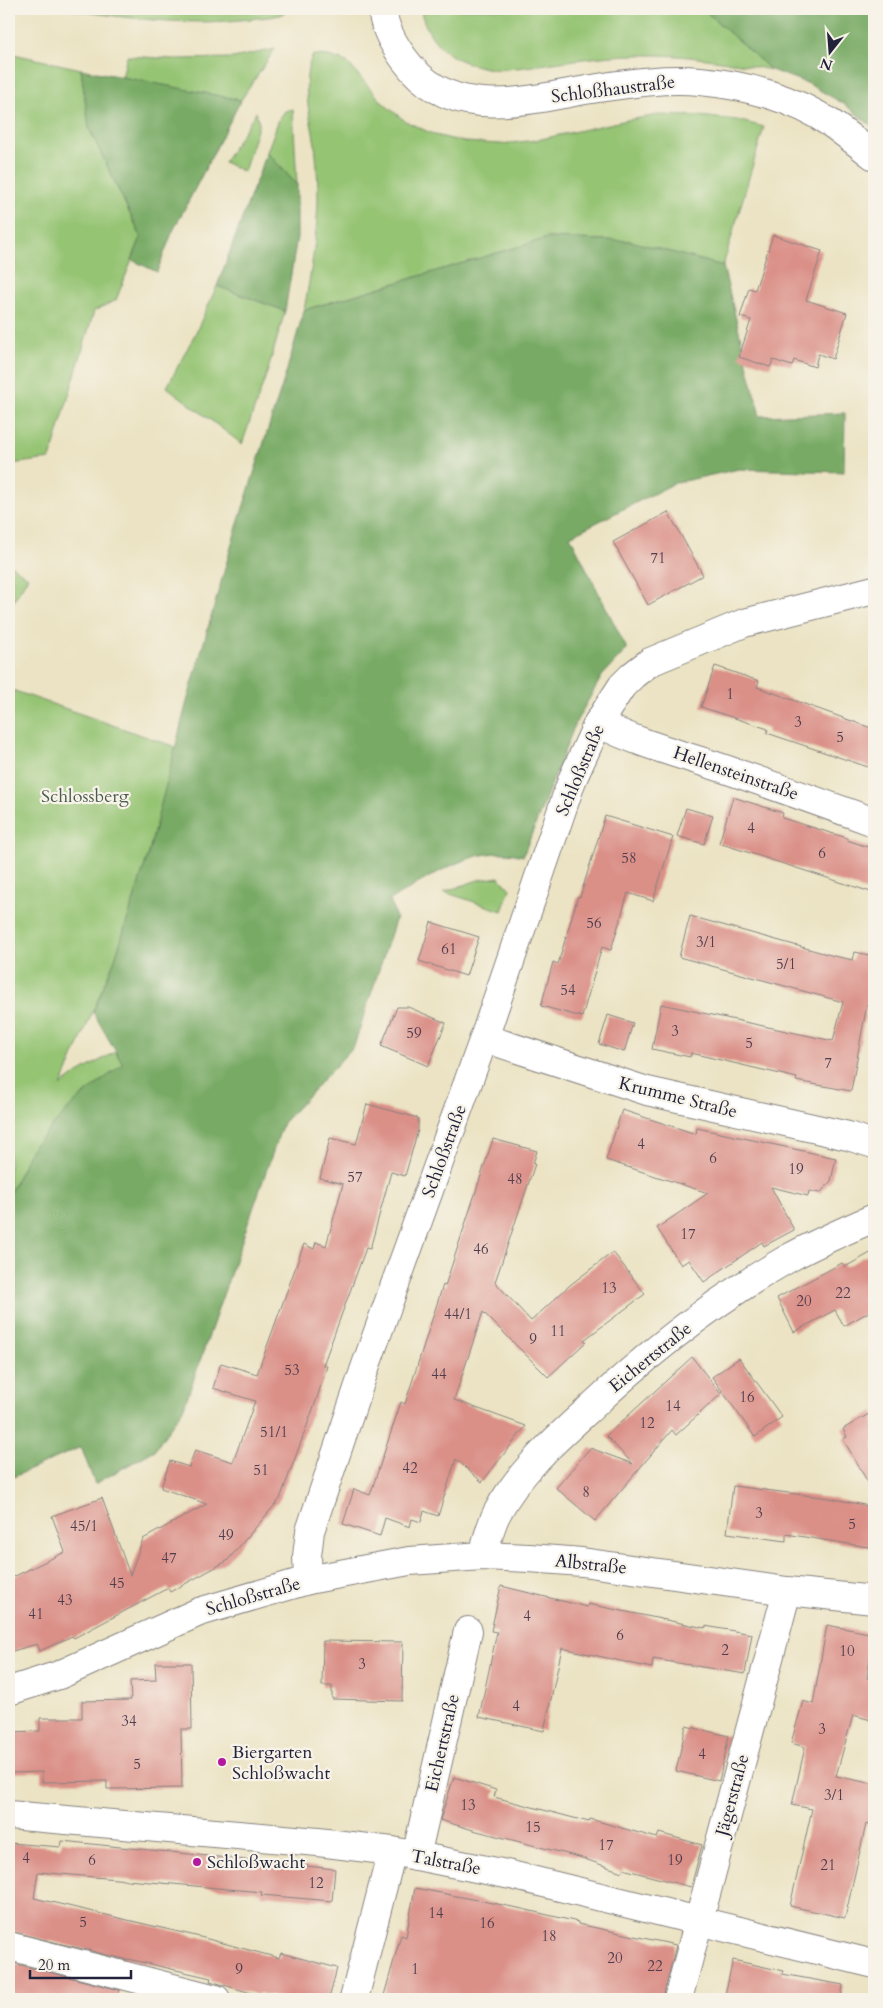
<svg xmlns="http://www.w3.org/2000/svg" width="883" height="2008" font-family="Cardo,serif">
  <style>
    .green { fill: #95c473; stroke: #5c7357 }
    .forest { fill: #78aa65; stroke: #4d6650 }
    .building { fill: #da8f87 }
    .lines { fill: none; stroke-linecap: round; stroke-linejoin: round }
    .street-casing { stroke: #86827f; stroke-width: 30 }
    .street { stroke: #fff; stroke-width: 28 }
    .poi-dot { fill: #b5179e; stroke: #f7f3e8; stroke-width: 2 }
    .labels { text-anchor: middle; stroke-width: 4.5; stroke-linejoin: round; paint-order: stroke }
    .number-label { font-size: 15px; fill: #503d4e }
    .street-label { font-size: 18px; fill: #22223b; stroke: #f7f3e8 }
    .park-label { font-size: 18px; fill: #4a5b4f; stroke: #f7f3e8 }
    .poi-label { font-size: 18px; fill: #22223b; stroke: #f7f3e8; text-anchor: start }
  </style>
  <rect width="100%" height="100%" fill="#f7f3e8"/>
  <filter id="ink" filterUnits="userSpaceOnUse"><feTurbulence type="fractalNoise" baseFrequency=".02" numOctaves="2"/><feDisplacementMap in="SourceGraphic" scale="10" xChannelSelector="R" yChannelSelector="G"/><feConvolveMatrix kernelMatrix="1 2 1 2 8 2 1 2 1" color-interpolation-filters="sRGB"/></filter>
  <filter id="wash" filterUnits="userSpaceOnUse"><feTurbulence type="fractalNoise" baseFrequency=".0096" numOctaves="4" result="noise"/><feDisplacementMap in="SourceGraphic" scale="20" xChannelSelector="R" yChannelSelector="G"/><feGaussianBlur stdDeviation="1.12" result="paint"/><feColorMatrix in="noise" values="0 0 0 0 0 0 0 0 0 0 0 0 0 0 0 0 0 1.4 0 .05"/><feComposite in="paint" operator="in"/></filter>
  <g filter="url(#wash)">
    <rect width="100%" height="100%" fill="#ebe3c3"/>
    <g class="green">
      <path d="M67,9h223c-9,8 -21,8 -32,9 -65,9 -128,1 -191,-9z"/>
      <path d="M420,9h283l68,61c-44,-9 -88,-16 -133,-15 -46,0 -94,11 -140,15 -41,-6 -67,-19 -78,-61z"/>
      <polygon points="275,49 241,100 122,78 127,56 176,59 233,58"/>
      <polygon points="9,53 81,69 89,128 141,237 116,300 94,311 50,459 9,464"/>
      <path d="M313,55l16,1 18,6 36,41 22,18 30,14 29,7 37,2 36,-4 90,-20 32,-5 40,1 38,4 27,7 -41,139 -93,-25 -82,-3 -244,72c7,-37 13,-74 14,-111 0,-17 -1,-36 -3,-54 -4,-29 -16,-63 -2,-90z"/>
      <polygon points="293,109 297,185 267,152 279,119 285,111"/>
      <polygon points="256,112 259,123 244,172 224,162"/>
      <polygon points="217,286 285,311 268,370 242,444 167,387 196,332"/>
      <polygon points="9,564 28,577 9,609"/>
      <polygon points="9,689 176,747 149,852 115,959 61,1086 78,1073 115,1052 123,1064 75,1102 31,1149 9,1195"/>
      <polygon points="499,877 510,889 502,911 444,892 478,880"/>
    </g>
    <g class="forest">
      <polygon points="703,9 874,9 874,128 844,104 807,83 771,70"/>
      <polygon points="81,69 241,100 172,233 157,272 132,260 141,237 89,128"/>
      <polygon points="267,152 297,185 297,237 285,311 217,286"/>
      <path d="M548,238l82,3 93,25 37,150 85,-3 -1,59 -105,-3 -64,14 -105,53 57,113 -25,27 -26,46 -53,134c-47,-14 -93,22 -133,44l6,18 -42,128 -71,77 -99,284 -29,43 -60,34 -14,-37 -72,32v-284l22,-46 44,-47 48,-38 -30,-52 22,-53 34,-107 37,-147 49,-172 51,-160 18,-63z"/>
    </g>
    <g id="blocks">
      <g class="building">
        <polygon points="773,235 822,251 806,300 847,313 833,359 818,354 815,367 794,360 792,366 773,360 770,367 739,357 751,320 740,317 749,288 755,290"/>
        <polygon points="668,512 703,575 648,605 613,542"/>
        <polygon points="715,666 759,681 757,687 874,729 874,769 767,733 768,729 701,707"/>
        <polygon points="733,797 783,813 782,818 847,838 847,840 874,849 874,893 719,843"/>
        <polygon points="686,808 713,816 704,844 677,836"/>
        <polygon points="605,816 673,837 653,901 628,893 611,950 602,947 582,1017 541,1006 553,962 558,964 578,896 580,897"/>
        <polygon points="690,916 834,956 853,960 855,952 874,956 874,1005 867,1004 851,1091 796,1081 797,1078 691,1053 690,1057 652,1049 661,1004 833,1041 843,1002 679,957"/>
        <polygon points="431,922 479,937 466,976 419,961"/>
        <polygon points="397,1007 408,1007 446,1023 428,1066 381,1046"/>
        <polygon points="608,1015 633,1023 624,1052 599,1044"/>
        <polygon points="367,1104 418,1118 418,1130 405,1176 391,1172 370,1249 366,1248 323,1365 327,1366 316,1401 280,1499 227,1561 170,1592 168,1588 74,1638 72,1636 40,1651 37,1644 9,1652 9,1579 65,1552 52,1516 102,1498 130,1575 143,1539 207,1504 161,1488 170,1461 189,1467 195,1450 233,1462 255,1401 213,1388 221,1363 257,1374 304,1244 314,1249 316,1242 326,1246 343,1184 320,1178 330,1138 356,1144"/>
        <polygon points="622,1110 696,1134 697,1128 836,1158 831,1181 820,1193 809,1191 808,1196 771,1187 794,1230 764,1246 762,1242 704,1282 689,1260 681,1265 657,1228 708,1193 606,1160"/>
        <polygon points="493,1139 537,1151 533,1164 535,1164 495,1282 531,1321 570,1285 613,1252 645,1294 584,1340 586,1342 548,1377 483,1312 454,1400 526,1426 482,1482 456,1459 438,1516 424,1511 421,1522 412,1519 410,1527 385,1518 380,1536 343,1524 354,1489 370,1495 401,1402 405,1404 443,1285 445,1286"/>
        <polygon points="874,1251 874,1309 844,1326 835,1310 794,1332 777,1298 842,1263 845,1267"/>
        <polygon points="692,1357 721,1394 676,1435 672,1430 595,1521 556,1488 590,1448 633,1464 606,1436"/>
        <polygon points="739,1358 782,1417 755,1437 712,1377"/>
        <polygon points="874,1411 874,1493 843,1439 847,1437 843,1429"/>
        <polygon points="733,1486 829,1498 874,1507 874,1548 786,1534 786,1541 727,1533"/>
        <polygon points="501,1586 587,1607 588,1604 705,1628 705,1626 752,1634 745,1674 653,1659 652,1668 562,1648 544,1731 479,1717 497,1632 491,1631"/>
        <polygon points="827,1625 874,1634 867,1678 874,1679 874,1700 871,1720 853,1715 836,1776 874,1784 874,1826 866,1824 845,1918 790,1906 812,1809 792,1805 805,1747 791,1743 803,1701 813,1704"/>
        <polygon points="323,1641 403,1642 402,1701 332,1699 332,1686 322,1686"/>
        <polygon points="155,1663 191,1663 192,1729 181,1729 182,1788 107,1789 107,1781 42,1782 42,1772 9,1773 9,1732 40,1731 40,1718 82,1718 82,1701 131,1700 130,1681 156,1680"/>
        <polygon points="686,1726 729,1736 719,1781 676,1771"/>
        <polygon points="454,1777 496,1790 494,1797 589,1822 590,1819 657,1838 659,1833 702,1845 691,1887 623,1869 622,1872 579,1857 473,1830 440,1820"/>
        <polygon points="62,1841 335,1869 332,1901 261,1895 262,1892 38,1872 34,1898 200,1937 279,1958 281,1953 337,1968 329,1999 283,1999 259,1993 258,1995 210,1981 211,1978 128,1959 128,1960 9,1931 9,1843 61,1847"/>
        <polygon points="415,1888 518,1908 578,1922 578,1924 676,1945 663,1999 383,1999 401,1935 406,1937"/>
        <polygon points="733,1960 783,1971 782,1974 843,1985 841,1999 724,1999"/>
        <polygon points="9,1962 120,1990 117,1999 9,1999"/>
      </g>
    </g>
  </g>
  <g filter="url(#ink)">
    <use href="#blocks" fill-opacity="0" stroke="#86827f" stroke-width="1"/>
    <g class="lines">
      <defs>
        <g id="street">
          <path d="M382,9c2,19 11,35 23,51 48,66 126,38 193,28 33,-5 68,-10 102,-7 45,4 94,17 132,43 14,10 28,21 42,32"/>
          <path d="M598,723c37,19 78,30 118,43 53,18 106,37 158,56"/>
          <polyline points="484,1038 647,1091 848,1136 874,1144"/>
          <path d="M483,1556c4,-15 7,-30 14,-43 21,-40 57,-72 90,-102 61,-58 128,-111 202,-153 27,-15 57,-28 85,-40"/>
          <polyline points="308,1580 307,1556 310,1531 366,1365 484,1038 572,780 598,723 622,686 633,675 650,662 744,623 874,590"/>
          <polyline points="9,1691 59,1675 199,1612 308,1580 409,1561 483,1556 529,1558 582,1562 787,1591 874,1600"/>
          <polyline points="9,1815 318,1842 392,1851 511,1875 874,1964"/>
          <polyline points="416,1856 468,1631"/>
          <polyline points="9,1946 216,1999"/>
          <polyline points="354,1999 392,1851"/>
          <polyline points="678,1999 787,1591"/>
        </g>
      </defs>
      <use href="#street" class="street-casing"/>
      <use href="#street" class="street"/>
    </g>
  </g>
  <g class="poi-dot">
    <circle cx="222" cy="1762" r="5"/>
    <circle cx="197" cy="1862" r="5"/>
  </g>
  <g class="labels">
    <g class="number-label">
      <text x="658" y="563">71</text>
      <text x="730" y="699">1</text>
      <text x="798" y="727">3</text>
      <text x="840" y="742">5</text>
      <text x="751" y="833">4</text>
      <text x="822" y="858">6</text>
      <text x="629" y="863">58</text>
      <text x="594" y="928">56</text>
      <text x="706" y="947">3/1</text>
      <text x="449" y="954">61</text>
      <text x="786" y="969">5/1</text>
      <text x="568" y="995">54</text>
      <text x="675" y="1036">3</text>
      <text x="414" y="1038">59</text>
      <text x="749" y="1048">5</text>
      <text x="828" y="1068">7</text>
      <text x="641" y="1149">4</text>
      <text x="713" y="1163">6</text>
      <text x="796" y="1174">19</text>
      <text x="355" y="1182">57</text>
      <text x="515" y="1184">48</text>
      <text x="688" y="1239">17</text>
      <text x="481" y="1254">46</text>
      <text x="609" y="1293">13</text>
      <text x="843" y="1298">22</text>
      <text x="804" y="1306">20</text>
      <text x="458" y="1319">44/1</text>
      <text x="558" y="1336">11</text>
      <text x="533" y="1344">9</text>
      <text x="292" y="1375">53</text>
      <text x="439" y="1379">44</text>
      <text x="747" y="1402">16</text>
      <text x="673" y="1411">14</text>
      <text x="647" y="1428">12</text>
      <text x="274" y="1437">51/1</text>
      <text x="410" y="1473">42</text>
      <text x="261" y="1475">51</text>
      <text x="586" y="1497">8</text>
      <text x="759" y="1518">3</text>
      <text x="852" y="1529">5</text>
      <text x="84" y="1531">45/1</text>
      <text x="226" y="1540">49</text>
      <text x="169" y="1563">47</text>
      <text x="117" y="1588">45</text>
      <text x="65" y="1605">43</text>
      <text x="36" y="1619">41</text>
      <text x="527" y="1621">4</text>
      <text x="620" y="1640">6</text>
      <text x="725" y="1655">2</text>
      <text x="847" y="1656">10</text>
      <text x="362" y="1669">3</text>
      <text x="516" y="1711">4</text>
      <text x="129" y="1726">34</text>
      <text x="822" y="1734">3</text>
      <text x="702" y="1759">4</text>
      <text x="137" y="1769">5</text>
      <text x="834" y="1800">3/1</text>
      <text x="468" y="1810">13</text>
      <text x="533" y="1832">15</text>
      <text x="606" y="1850">17</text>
      <text x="26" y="1863">4</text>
      <text x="92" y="1865">6</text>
      <text x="675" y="1865">19</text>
      <text x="828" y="1870">21</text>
      <text x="316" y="1888">12</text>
      <text x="436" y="1918">14</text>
      <text x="83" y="1927">5</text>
      <text x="487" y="1928">16</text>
      <text x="549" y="1941">18</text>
      <text x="615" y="1963">20</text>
      <text x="655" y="1971">22</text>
      <text x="239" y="1974">9</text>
      <text x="415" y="1974">1</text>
    </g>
    <g class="street-label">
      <text transform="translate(613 89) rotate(-7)" y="6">Schloßhaustraße</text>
      <text transform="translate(580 770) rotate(-67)" y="6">Schloßstraße</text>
      <text transform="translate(736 773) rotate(19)" y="6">Hellensteinstraße</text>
      <text transform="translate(678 1097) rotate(14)" y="6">Krumme Straße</text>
      <text transform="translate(444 1151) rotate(-70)" y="6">Schloßstraße</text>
      <text transform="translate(650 1357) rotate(-39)" y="6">Eichertstraße</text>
      <text transform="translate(591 1564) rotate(6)" y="6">Albstraße</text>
      <text transform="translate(253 1596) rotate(-16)" y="6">Schloßstraße</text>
      <text transform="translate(442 1743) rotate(-77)" y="6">Eichertstraße</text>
      <text transform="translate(732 1795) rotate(-75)" y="6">Jägerstraße</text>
      <text transform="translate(446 1862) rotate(11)" y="6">Talstraße</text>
    </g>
    <g class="park-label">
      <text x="85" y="802">Schlossberg</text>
    </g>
    <g class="poi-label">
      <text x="232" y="1758">Biergarten<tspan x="232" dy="21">Schloßwacht</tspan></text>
      <text x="207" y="1868">Schloßwacht</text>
    </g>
  </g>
  <rect width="883" height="2008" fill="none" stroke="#f7f3e8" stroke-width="30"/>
  <g transform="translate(830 52) rotate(197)" stroke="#f7f3e8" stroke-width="4" paint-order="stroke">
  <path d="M0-4L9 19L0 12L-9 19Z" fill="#22223b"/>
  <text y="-8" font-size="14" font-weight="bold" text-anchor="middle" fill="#22223b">N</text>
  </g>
  <path d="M30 1970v8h101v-8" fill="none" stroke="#22223b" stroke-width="2.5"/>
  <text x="38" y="1970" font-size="15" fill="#22223b" stroke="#f7f3e8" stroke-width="4" paint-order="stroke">20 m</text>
</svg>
